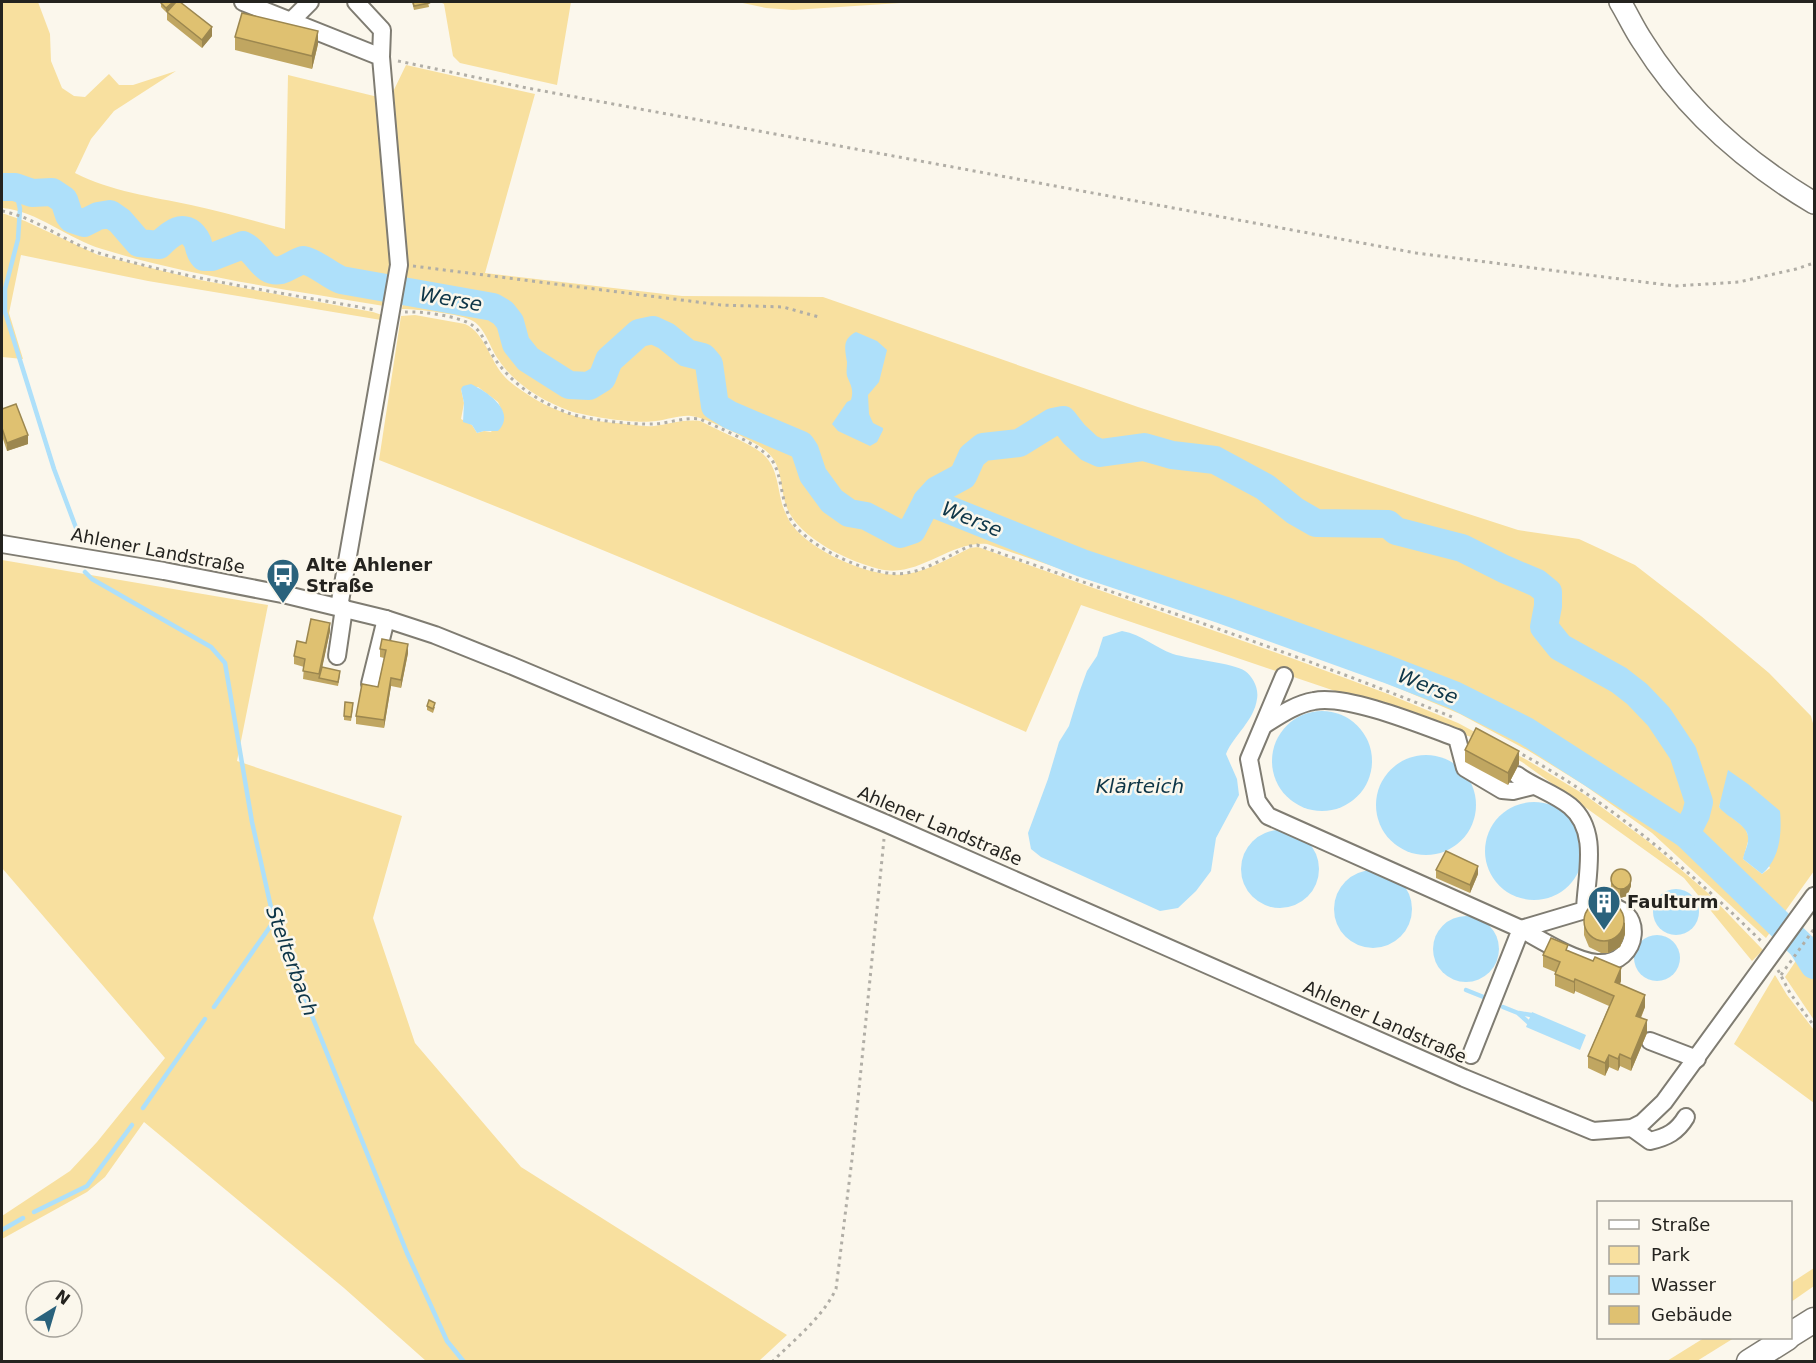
<svg xmlns="http://www.w3.org/2000/svg" width="1816" height="1363" font-family="'DejaVu Sans',sans-serif">
  <style>
    .green { fill: #f8e09f; fill-rule: evenodd }
    .water { fill: #aee0fa }
    .lines { fill: none; stroke-linecap: round; stroke-linejoin: round }
    .stream { stroke: #aee0fa; stroke-width: 4.5 }
    .river { stroke: #aee0fa; stroke-width: 28 }
    .minor-casing { stroke: #7f7c72; stroke-width: 20 }
    .major-casing { stroke: #7f7c72; stroke-width: 24 }
    .highway-casing { stroke: #7f7c72; stroke-width: 27 }
    .path { stroke: #b1aea6; stroke-width: 3; stroke-dasharray: 3 4.5; stroke-linecap: butt }
    .minor { stroke: #fff; stroke-width: 16 }
    .major { stroke: #fff; stroke-width: 21 }
    .highway { stroke: #fff; stroke-width: 24 }
    .wall { fill: #c0a661 }
    .shaded-wall { fill: #9c874f }
    .building { fill: #dfc171; stroke: #9c874f; stroke-width: 1.5 }
    .labels { text-anchor: middle; stroke-width: 5; stroke-linejoin: round; paint-order: stroke }
    .street-label { font-size: 18px; fill: #24231f; stroke: #fbf7ec }
    .poi-label { font-size: 18px; font-weight: bold; fill: #24231f; stroke: #fbf7ec; text-anchor: start }
    .water-label { font-size: 20px; font-style: italic; fill: #0d3547; stroke: #fbf7ec }
  </style>
  <rect width="100%" height="100%" fill="#fbf7ec"/>
  <g class="green">
    <path d="M2,2h36l12,32 1,27 11,27 12,8 11,1 24,-23 10,11h14l43,-14 -62,40 -23,28 -16,34c35,18 78,24 116,32 32,7 63,16 94,24l3,-154 90,22 12,165 -6,44c-93,-16 -192,-29 -282,-57 -34,-10 -64,-38 -100,-41z"/>
    <polygon points="440,2 571,2 557,85 460,63 453,56 444,4"/>
    <polygon points="738,2 916,2 793,10 766,8"/>
    <path d="M406,65l129,29 -50,179 197,23 141,1 315,110 380,123 61,9 56,26 66,51 68,57 42,43 3,11v144l-48,67 -114,-105 -68,-48 -55,-34 -69,-37 -69,-29 -94,-36 -310,-105c-39,-3 -68,35 -108,25 -31,-8 -79,-30 -92,-61 -8,-21 -3,-43 -22,-58 -11,-9 -60,-33 -74,-34 -12,-1 -24,4 -35,5 -20,3 -66,-4 -86,-10 -27,-10 -56,-27 -72,-52 -8,-11 -12,-30 -25,-38 -11,-7 -56,-12 -71,-12l5,-31 -3,-11 -14,-169zM1727,782l43,86 -8,6 -19,-15 6,-21 -4,-10 -26,-21z"/>
    <polygon points="2,213 25,221 98,255 200,280 373,312 382,315 381,320 148,281 21,255 9,313 23,359 2,357"/>
    <path d="M415,315l50,9c22,10 25,41 44,57 37,30 71,40 118,43 9,1 19,3 27,2 16,-2 30,-7 46,-5 15,8 54,24 64,34 16,15 13,41 22,59 2,4 4,9 7,12 19,26 82,54 114,48 22,-4 43,-16 63,-26l8,-1 316,112 94,35 70,29 69,37 58,35 64,47 59,51 55,57 -11,11 -68,-83 -162,-116 -45,-23 -396,-134 -55,127c-214,-94 -429,-187 -647,-272l22,-144zM478,387l20,15 5,11 -12,19 -7,-1 -7,2 -5,-8 -11,-6 3,-16 -3,-14z"/>
    <polygon points="2,560 268,605 237,761 402,816 373,918 415,1043 521,1167 787,1335 759,1361 426,1361 344,1288 144,1122 105,1177 87,1192 2,1239 2,1216 70,1171 97,1142 165,1058 2,868"/>
    <polygon points="1814,934 1814,1020 1785,977"/>
    <polygon points="1775,975 1787,995 1814,1030 1814,1103 1734,1044"/>
    <polygon points="1814,1268 1814,1286 1791,1302 1791,1283"/>
    <polygon points="1704,1338 1734,1338 1697,1361 1667,1361"/>
  </g>
  <g class="water">
    <path d="M856,332l21,9 10,9 -8,32 -11,13 1,19 4,9 10,5v2l-6,12 -7,4 -32,-15 -6,-7 15,-22 4,-2c3,-10 0,-14 -4,-24 -1,-4 0,-9 0,-14 -2,-14 -5,-23 9,-30z"/>
    <path d="M471,384c17,8 46,28 27,47h-14l-7,2 -5,-8 -9,-3 1,-19 -3,-14 2,-3z"/>
    <path d="M1122,631c21,4 32,16 51,23 16,5 61,9 72,17 8,6 14,17 12,28 -3,22 -23,36 -31,55l11,25 2,16 -23,43 -5,33 -15,20 -18,17 -18,3 -119,-54 -10,-8 -3,-16 20,-54 11,-37 10,-16 10,-33 8,-22 10,-15 6,-19z"/>
    <circle cx="1322" cy="761" r="50"/>
    <circle cx="1426" cy="805" r="50"/>
    <path d="M1728,770l20,14 32,27c2,22 0,48 -18,63l-19,-15c1,-7 5,-13 5,-19 2,-15 -21,-22 -29,-33z"/>
    <circle cx="1534" cy="851" r="49"/>
    <circle cx="1280" cy="869" r="39"/>
    <circle cx="1373" cy="909" r="39"/>
    <circle cx="1676" cy="912" r="23"/>
    <circle cx="1466" cy="949" r="33"/>
    <circle cx="1657" cy="958" r="23"/>
    <polygon points="1532,1012 1586,1035 1580,1050 1526,1027"/>
  </g>
  <g class="lines">
    <g class="stream">
      <polyline points="15,187 20,209 18,239 5,289 5,312 54,469 81,541"/>
      <polyline points="85,572 92,579 211,647 225,663 252,822 274,921 407,1253 447,1341 464,1362"/>
      <polyline points="1466,990 1486,998"/>
      <polyline points="214,1007 274,921"/>
      <polyline points="1503,1007 1518,1013 1528,1022"/>
      <polyline points="1519,1013 1531,1015"/>
      <polyline points="143,1108 205,1019"/>
      <polyline points="34,1212 87,1186 132,1125"/>
      <polyline points="2,1230 23,1218"/>
    </g>
    <g class="river">
      <path d="M2,187h13l17,6 20,-1 12,8 5,15 3,4 12,4 14,-7 12,-2 10,7 19,22 20,2c11,-11 25,-24 37,-6 4,6 2,12 8,18h8l31,-12c16,7 19,29 38,25 7,-2 15,-8 22,-10 14,3 24,14 38,20l152,27 10,6 7,9 6,22 12,15 41,26 20,1 13,-8 7,-18 30,-27 14,-3 13,6 21,17 16,4 6,7 6,42 15,9 71,30 4,6 8,24 19,26 17,12 17,3 34,18 12,-4 15,-29 155,62 141,47 164,59 67,26 72,36 160,103 116,112 12,19"/>
      <polyline points="927,501 937,490 963,476 972,456 983,447 1019,443 1053,422 1063,420 1074,434 1089,448 1100,453 1144,447 1172,455 1215,460 1265,487 1295,511 1316,523 1388,524 1396,531 1462,548 1504,569 1537,583 1548,592 1548,606 1544,627 1560,647 1619,680 1637,694 1659,717 1683,753 1699,802 1696,814 1686,834"/>
    </g>
    <defs>
      <g id="minor">
        <polyline points="243,2 381,57 399,265 339,607"/>
        <polyline points="356,2 382,30 381,57"/>
        <polyline points="291,21 310,2"/>
        <polyline points="2,544 164,571 287,595 386,619 435,635 510,665 885,823 1464,1078 1593,1131 1632,1128 1642,1123 1664,1102 1814,896"/>
        <polyline points="337,656 344,608"/>
        <polyline points="1284,676 1249,759 1257,801 1268,816 1521,929 1471,1055"/>
        <polyline points="370,684 386,619"/>
        <path d="M1264,725c16,-10 32,-21 50,-24 33,-7 110,25 143,37l8,30 37,22 11,1 20,-5"/>
        <path d="M1517,775c16,12 37,18 53,31 30,25 16,70 15,104l-64,19"/>
        <path d="M1521,929c20,11 53,32 76,34 44,3 50,-60 4,-57"/>
        <polyline points="1650,1041 1697,1059"/>
        <path d="M1632,1128l18,13c17,-4 27,-9 36,-24"/>
      </g>
      <path id="major" d="M1620,2c8,13 14,27 23,40 42,67 104,121 171,161"/>
      <g id="highway">
        <polyline points="1790,1335 1814,1320"/>
        <polyline points="1749,1362 1787,1338"/>
      </g>
    </defs>
    <use href="#minor" class="minor-casing"/>
    <use href="#major" class="major-casing"/>
    <use href="#highway" class="highway-casing"/>
    <g class="path">
      <polyline points="398,61 527,88 1416,253 1675,286 1739,282 1796,269 1814,263"/>
      <path d="M2,211c36,7 65,33 100,43 89,26 182,39 273,56"/>
      <polyline points="413,266 721,305 783,307 819,317"/>
      <path d="M405,312c16,-1 54,4 67,13 11,7 15,23 23,34 17,25 44,43 73,54 19,7 66,12 86,11 16,-1 30,-7 46,-5 19,9 59,25 71,40 12,15 9,45 22,64 18,26 83,56 114,50 22,-4 42,-18 63,-27l7,-1c159,56 319,108 475,172"/>
      <path d="M1516,751c92,49 171,117 245,190"/>
      <polyline points="1778,970 1790,993 1814,1026"/>
      <polyline points="1781,975 1814,929"/>
      <path d="M772,1362c23,-23 50,-44 64,-73l16,-130 32,-320"/>
    </g>
    <use href="#minor" class="minor"/>
    <use href="#major" class="major"/>
    <use href="#highway" class="highway"/>
  </g>
  <g class="wall">
    <polygon points="175,2 212,36 202,48 167,20 167,12 169,10 166,12 161,7 161,3"/>
    <polygon points="412,2 428,2 429,7 414,10"/>
    <polygon points="235,37 318,44 312,69 235,50"/>
    <polygon points="2,409 28,444 7,451 2,436"/>
    <polygon points="330,631 322,667 340,675 338,686 303,679 304,667 294,664 294,656 306,643"/>
    <polygon points="380,649 408,653 401,688 391,686 384,728 356,724 356,716 378,687 384,658 380,657"/>
    <polygon points="427,706 435,707 433,713 427,710"/>
    <polygon points="353,707 351,721 344,720 344,716"/>
    <polygon points="1465,750 1519,764 1508,785 1465,762"/>
    <polygon points="1436,870 1478,874 1470,893 1436,878"/>
    <polygon points="1611,881 1631,886 1627,896 1620,898 1614,895 1611,890"/>
    <polygon points="1584,922 1625,934 1620,947 1608,953 1601,953 1589,947 1584,935"/>
    <polygon points="1568,950 1621,981 1620,984 1645,1007 1641,1018 1647,1033 1631,1071 1620,1066 1618,1071 1609,1067 1605,1076 1588,1068 1588,1056 1609,1006 1575,991 1574,994 1555,986 1555,972 1543,967 1543,955"/>
  </g>
  <g class="shaded-wall">
    <polygon points="173,2 175,2 175,4 166,12 166,8"/>
    <polygon points="212,27 212,36 202,48 202,40"/>
    <polygon points="318,31 318,44 312,69 312,56"/>
    <polygon points="28,435 28,444 7,451 7,443"/>
    <polygon points="330,623 330,631 320,678 319,678 319,682 319,674"/>
    <polygon points="408,644 408,653 401,688 401,680"/>
    <polygon points="391,678 391,686 384,728 384,720"/>
    <polygon points="1519,751 1519,764 1508,785 1508,773"/>
    <polygon points="1478,866 1478,874 1470,893 1470,885"/>
    <polygon points="1631,878 1631,886 1627,896 1620,898 1620,890"/>
    <polygon points="1625,922 1625,934 1620,947 1608,953 1608,941"/>
    <polygon points="1621,968 1621,981 1615,994 1615,982"/>
    <polygon points="1575,979 1575,991 1574,994 1574,982"/>
    <polygon points="1645,995 1645,1007 1636,1028 1636,1016"/>
    <polygon points="1647,1020 1647,1033 1631,1071 1631,1059"/>
    <polygon points="1620,1054 1620,1066 1618,1071 1618,1059"/>
    <polygon points="1609,1055 1609,1067 1605,1076 1605,1063"/>
  </g>
  <g class="building">
    <polygon points="162,2 173,2 166,8 161,3"/>
    <polygon points="176,2 180,2 212,27 202,40 167,12"/>
    <polygon points="413,2 428,2 429,3 414,6"/>
    <polygon points="242,13 318,31 312,56 235,37"/>
    <polygon points="16,404 28,435 7,443 2,428 2,409"/>
    <polygon points="311,619 330,623 319,674 303,671 305,659 294,656 297,641 306,643"/>
    <polygon points="382,639 408,644 401,680 391,678 384,720 356,716 362,684 378,687 386,650 380,649"/>
    <polygon points="322,667 340,671 338,682 319,678"/>
    <polygon points="429,700 435,703 433,709 427,706"/>
    <polygon points="345,702 353,703 351,717 344,716"/>
    <polygon points="1476,728 1519,751 1508,773 1465,750"/>
    <polygon points="1446,851 1478,866 1470,885 1436,870"/>
    <circle cx="1621" cy="879" r="10"/>
    <circle cx="1604" cy="921" r="20"/>
    <polygon points="1551,938 1568,945 1566,950 1593,961 1595,957 1621,968 1615,982 1645,995 1636,1016 1647,1020 1631,1059 1620,1054 1618,1059 1609,1055 1605,1063 1588,1056 1614,996 1575,979 1574,982 1555,974 1560,962 1543,955"/>
  </g>
  <defs>
    <symbol id="bus-pin" viewBox="-11 -11 22 30"><path d="M0 17L-7.5 6A9.5 9.5 0 1 1 7.5 6Z" fill="#2a627c" stroke="#fbf7ec"/><path d="M-5-6H5V4H4V6H2V4H-2V6H-4V4H-5ZM-3.5-4V0h7V-4ZM-3.5 1.2v1.5H-2V1.2ZM2 1.2v1.5H3.5V1.2Z" fill="#fff"/></symbol>
    <symbol id="building-pin" viewBox="-11 -11 22 30"><path d="M0 17L-7.5 6A9.5 9.5 0 1 1 7.5 6Z" fill="#2a627c" stroke="#fbf7ec"/><path d="M-4-6H4V6H1V3H-1V6H-4ZM-2.5-4.3h1.7v1.8h-1.7ZM.8-4.3h1.7v1.8H.8ZM-2.5-1h1.7V.8h-1.7ZM.8-1h1.7V.8H.8Z" fill="#fff"/></symbol>
  </defs>
  <g fill-rule="evenodd">
    <use href="#bus-pin" x="264" y="556" width="38" height="52"/>
    <use href="#building-pin" x="1585" y="883" width="38" height="52"/>
  </g>
  <g class="labels">
    <g class="street-label">
      <text transform="translate(158 551) rotate(11)" y="6">Ahlener Landstraße</text>
      <text transform="translate(940 826) rotate(23)" y="6">Ahlener Landstraße</text>
      <text transform="translate(1385 1022) rotate(24)" y="6">Ahlener Landstraße</text>
    </g>
    <g class="poi-label">
      <text x="306" y="571">Alte Ahlener<tspan x="306" dy="21">Straße</tspan></text>
      <text x="1627" y="908">Faulturm</text>
    </g>
    <g class="water-label">
      <text transform="translate(451 299) rotate(10)" y="7">Werse</text>
      <text transform="translate(972 519) rotate(22)" y="7">Werse</text>
      <text transform="translate(1428 686) rotate(22)" y="7">Werse</text>
      <text x="1140" y="793">Klärteich</text>
      <text transform="translate(292 961) rotate(70)" y="7">Stelterbach</text>
    </g>
  </g>
  <rect width="1816" height="1363" fill="none" stroke="#24231f" stroke-width="6"/>
  <rect x="1597" y="1201" width="195" height="138" fill="#fbf7ec" stroke="#a5a29a" stroke-width="1.5"/>
  <rect x="1609" y="1220" width="30" height="9" fill="#ffffff" stroke="#a5a29a" stroke-width="1.5"/>
  <text x="1651" y="1231" font-size="18" fill="#24231f">Straße</text>
  <rect x="1609" y="1246" width="30" height="18" fill="#f8e09f" stroke="#a5a29a" stroke-width="1.5"/>
  <text x="1651" y="1261" font-size="18" fill="#24231f">Park</text>
  <rect x="1609" y="1276" width="30" height="18" fill="#aee0fa" stroke="#a5a29a" stroke-width="1.5"/>
  <text x="1651" y="1291" font-size="18" fill="#24231f">Wasser</text>
  <rect x="1609" y="1306" width="30" height="18" fill="#dfc171" stroke="#a5a29a" stroke-width="1.5"/>
  <text x="1651" y="1321" font-size="18" fill="#24231f">Gebäude</text>
  <g transform="translate(54 1309) rotate(37)"><circle r="28" fill="#fbf7ec" stroke="#a5a29a" stroke-width="1.5"/>
  <path d="M0-4.5L10 22L0 15L-10 22Z" fill="#2a627c"/>
  <text y="-9" font-size="16" font-weight="bold" text-anchor="middle" fill="#24231f">N</text>
  </g>
</svg>
